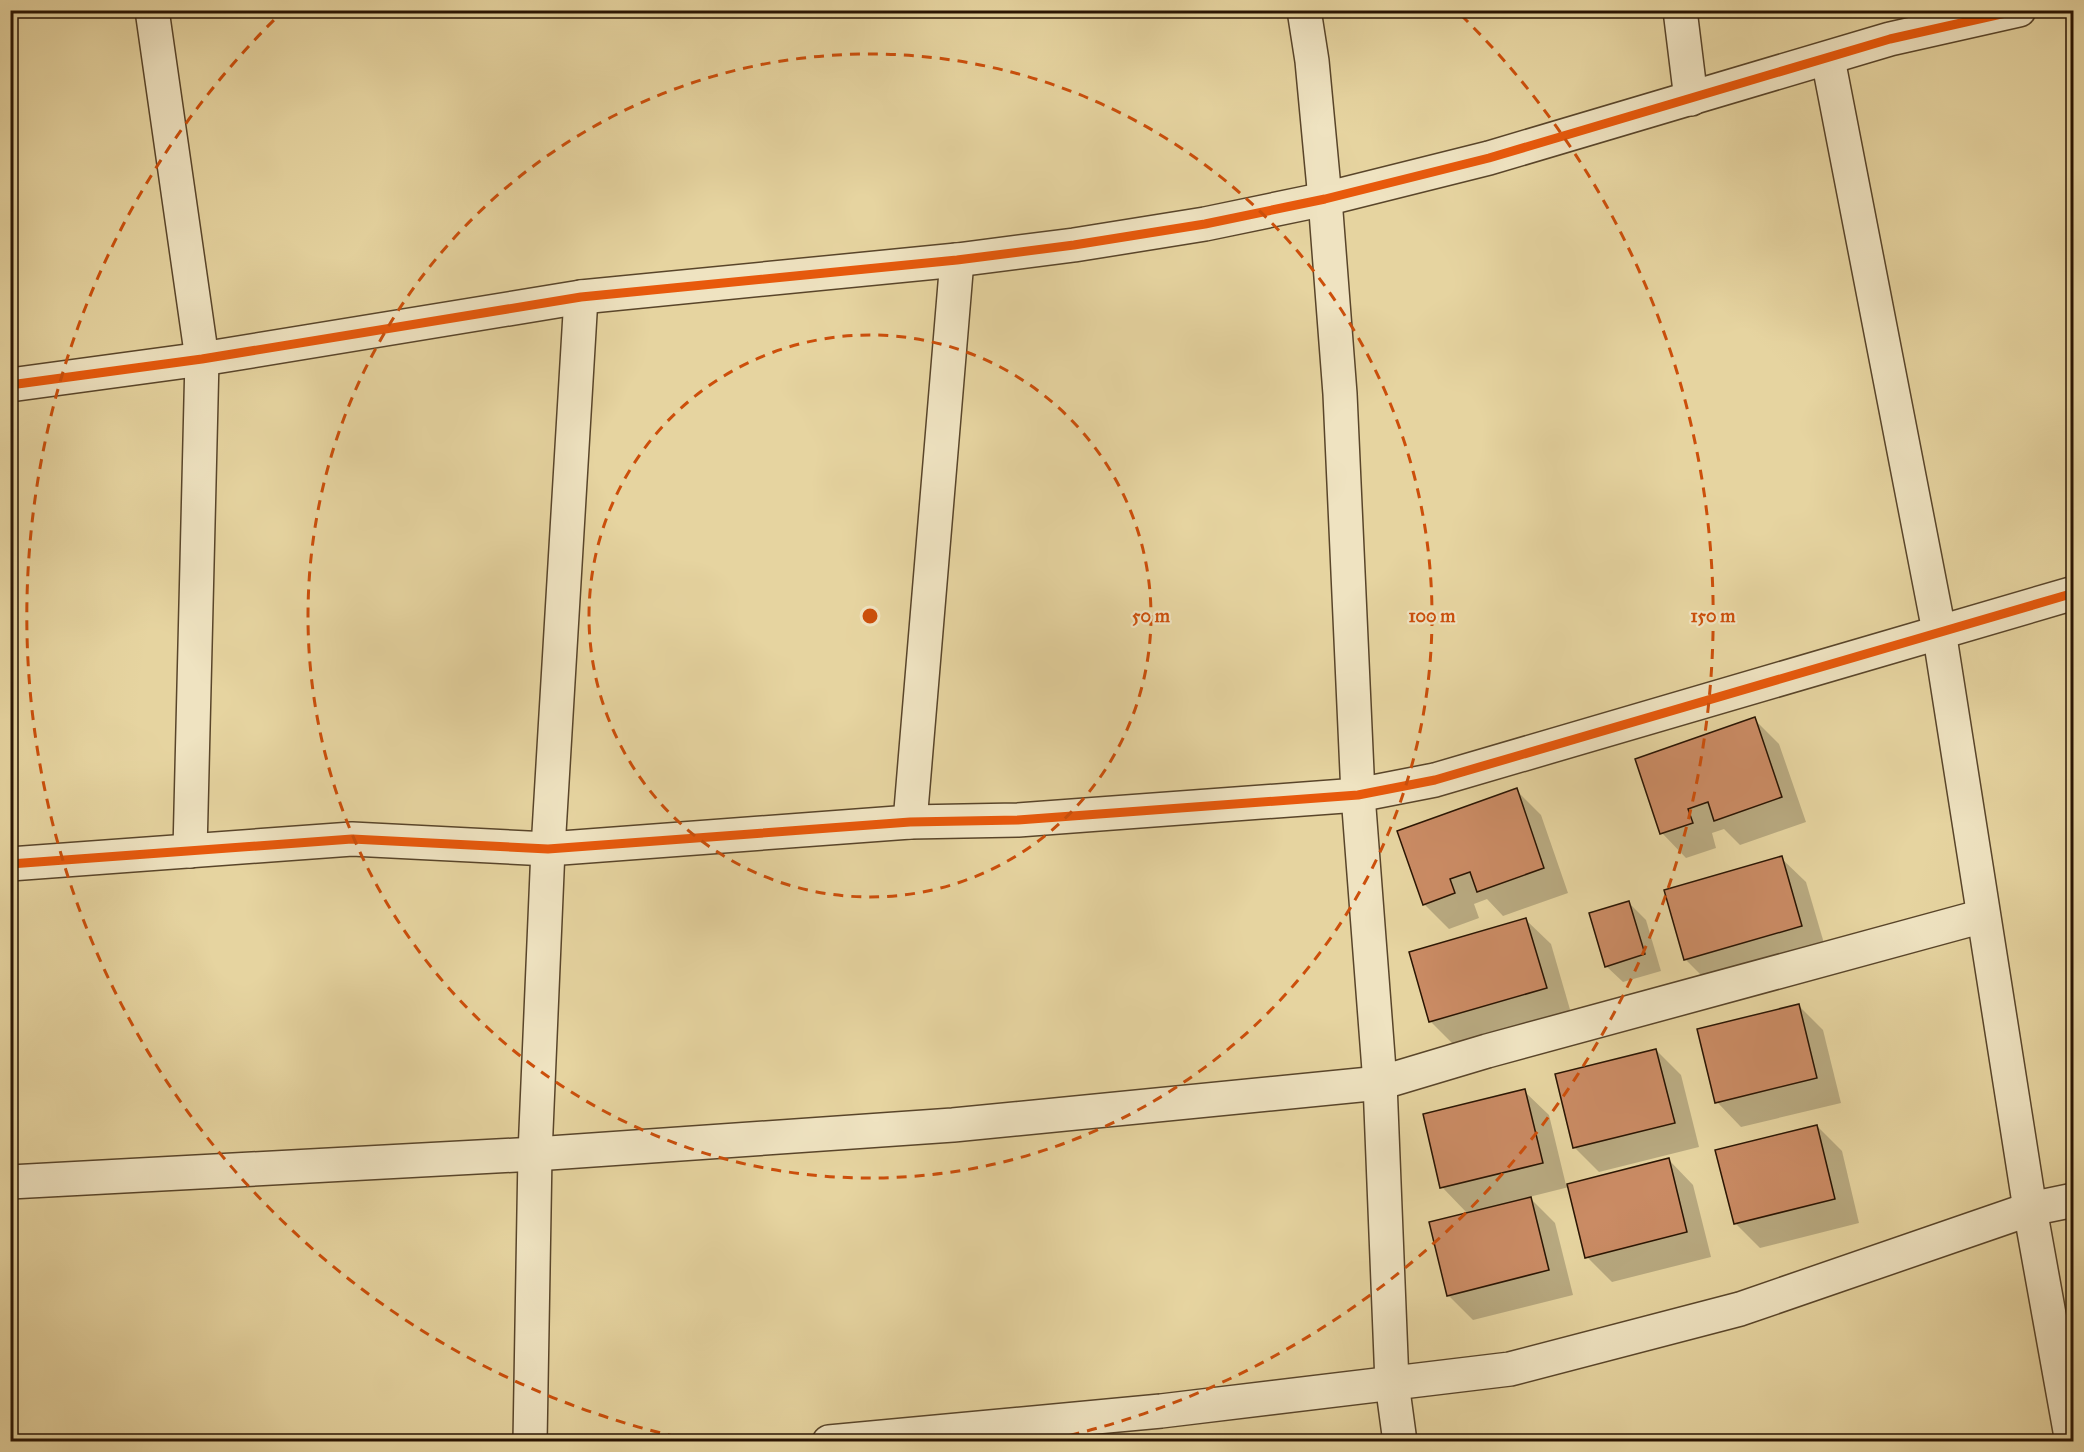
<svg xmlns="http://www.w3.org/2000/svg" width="2084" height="1452" font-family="'IM FELL Great Primer',serif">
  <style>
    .shadow { fill: #0003 }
    .building { fill: #ca8b64; stroke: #2a1503; stroke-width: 1.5 }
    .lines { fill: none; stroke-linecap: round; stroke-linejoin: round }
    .street-casing { stroke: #59452a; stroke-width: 36 }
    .street { stroke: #efe3c1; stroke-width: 33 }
    .cycleway-casing { stroke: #efe3c1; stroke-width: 13 }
    .cycleway { stroke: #e8590c; stroke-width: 9 }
    .ring { fill: none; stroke: #cc4f0b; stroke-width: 3; stroke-dasharray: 10 8 }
    .centre { fill: #cc4f0b; stroke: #efe3c1; stroke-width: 3 }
    .ring-label { font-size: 18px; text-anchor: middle; font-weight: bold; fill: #cc4f0b; stroke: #efe3c1; stroke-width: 4.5; stroke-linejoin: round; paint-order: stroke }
  </style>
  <rect width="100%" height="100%" fill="#e6d4a0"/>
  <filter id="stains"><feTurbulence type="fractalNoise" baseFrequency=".00333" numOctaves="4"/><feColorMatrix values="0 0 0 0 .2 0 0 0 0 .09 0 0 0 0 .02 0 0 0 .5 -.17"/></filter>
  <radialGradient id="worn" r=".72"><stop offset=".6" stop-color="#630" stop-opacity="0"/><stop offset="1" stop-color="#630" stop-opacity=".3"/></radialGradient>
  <g class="shadow">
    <polygon points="1754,719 1779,744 1806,822 1740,845 1724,829 1712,833 1716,848 1686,858 1662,833"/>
    <polygon points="1516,790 1541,815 1568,893 1503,916 1487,899 1474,904 1479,918 1449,929 1424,904"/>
    <polygon points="1781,858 1806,882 1826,950 1710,984 1686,960 1666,891"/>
    <polygon points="1629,903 1646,920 1661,971 1623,982 1606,966"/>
    <polygon points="1526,920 1551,944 1571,1013 1455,1046 1430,1021"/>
    <polygon points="1798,1005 1823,1030 1841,1103 1741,1127 1717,1102"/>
    <polygon points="1656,1050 1681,1075 1699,1147 1599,1172 1574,1147"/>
    <polygon points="1524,1091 1549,1115 1566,1185 1669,1160 1693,1185 1711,1257 1612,1282 1587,1257 1569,1187 1529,1197 1555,1223 1573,1295 1473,1320 1448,1295 1468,1214 1442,1187"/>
    <polygon points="1817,1126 1842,1151 1859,1223 1760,1248 1735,1223"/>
  </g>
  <g class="building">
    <polygon points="1755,717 1782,797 1714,821 1708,802 1688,809 1693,823 1660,834 1635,759"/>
    <polygon points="1517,788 1544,868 1477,892 1470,872 1450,879 1455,893 1423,905 1397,831"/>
    <polygon points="1782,856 1802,926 1684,960 1664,890"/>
    <polygon points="1629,901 1645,954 1605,967 1589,913"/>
    <polygon points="1526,918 1547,988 1429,1022 1409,952"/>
    <polygon points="1799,1004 1817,1078 1715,1103 1697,1029"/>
    <polygon points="1656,1049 1675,1123 1573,1148 1555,1074"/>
    <polygon points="1525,1089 1543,1163 1440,1188 1423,1114"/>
    <polygon points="1817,1125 1835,1199 1734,1224 1715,1150"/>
    <polygon points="1669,1158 1687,1232 1585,1258 1567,1184"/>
    <polygon points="1531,1197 1549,1270 1447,1296 1429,1222"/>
  </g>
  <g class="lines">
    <defs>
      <g id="street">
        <polyline points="152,10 202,359 190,851"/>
        <polyline points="1304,10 1312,61 1325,199 1340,394 1358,795 1380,1083 1392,1383 1400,1442"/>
        <polyline points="1680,10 1691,99"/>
        <polyline points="1828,59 1939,631 2030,1209 2072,1442"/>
        <polyline points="10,385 202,359 581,297 957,260 1074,245 1205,224 1325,199 1489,158 1890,39 2019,10"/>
        <polyline points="910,822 957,260"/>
        <polyline points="10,864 352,839 548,849 910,822 1018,820 1358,795 1435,780 2074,593"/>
        <polyline points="10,1182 535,1154 953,1125 1380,1083 1487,1051 1983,916"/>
        <polyline points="530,1442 535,1154 548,849 581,297"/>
        <polyline points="829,1442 1161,1411 1510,1369 1740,1309 2030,1209 2074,1200"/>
      </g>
    </defs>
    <use href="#street" class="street-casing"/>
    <use href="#street" class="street"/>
    <defs>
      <g id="cycleway">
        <polyline points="10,385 202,359 581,297 957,260 1074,245 1205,224 1325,199 1489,158 1890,39 2019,10"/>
        <polyline points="10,864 352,839 548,849 910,822 1018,820 1358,795 1435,780 2074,593"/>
      </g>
    </defs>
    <use href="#cycleway" class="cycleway-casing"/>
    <use href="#cycleway" class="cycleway"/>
  </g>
  <g class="ring">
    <circle cx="870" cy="616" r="281"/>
    <circle cx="870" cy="616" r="562"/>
    <path d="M695 1441A843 843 0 0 1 279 15M1461 15A843 843 0 0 1 1045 1441"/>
  </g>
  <circle cx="870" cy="616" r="9" class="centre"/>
  <g class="ring-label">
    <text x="1151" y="622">50 m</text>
    <text x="1432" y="622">100 m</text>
    <text x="1713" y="622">150 m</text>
  </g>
  <rect width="2084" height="1452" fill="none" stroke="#e6d4a0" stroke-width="36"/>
  <rect x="12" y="12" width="2060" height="1428" fill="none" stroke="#2a1503" stroke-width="3"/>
  <rect x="18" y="18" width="2048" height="1416" fill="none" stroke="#2a1503" stroke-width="1.5"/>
  <rect width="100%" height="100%" filter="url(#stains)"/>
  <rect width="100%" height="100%" fill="url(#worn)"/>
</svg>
